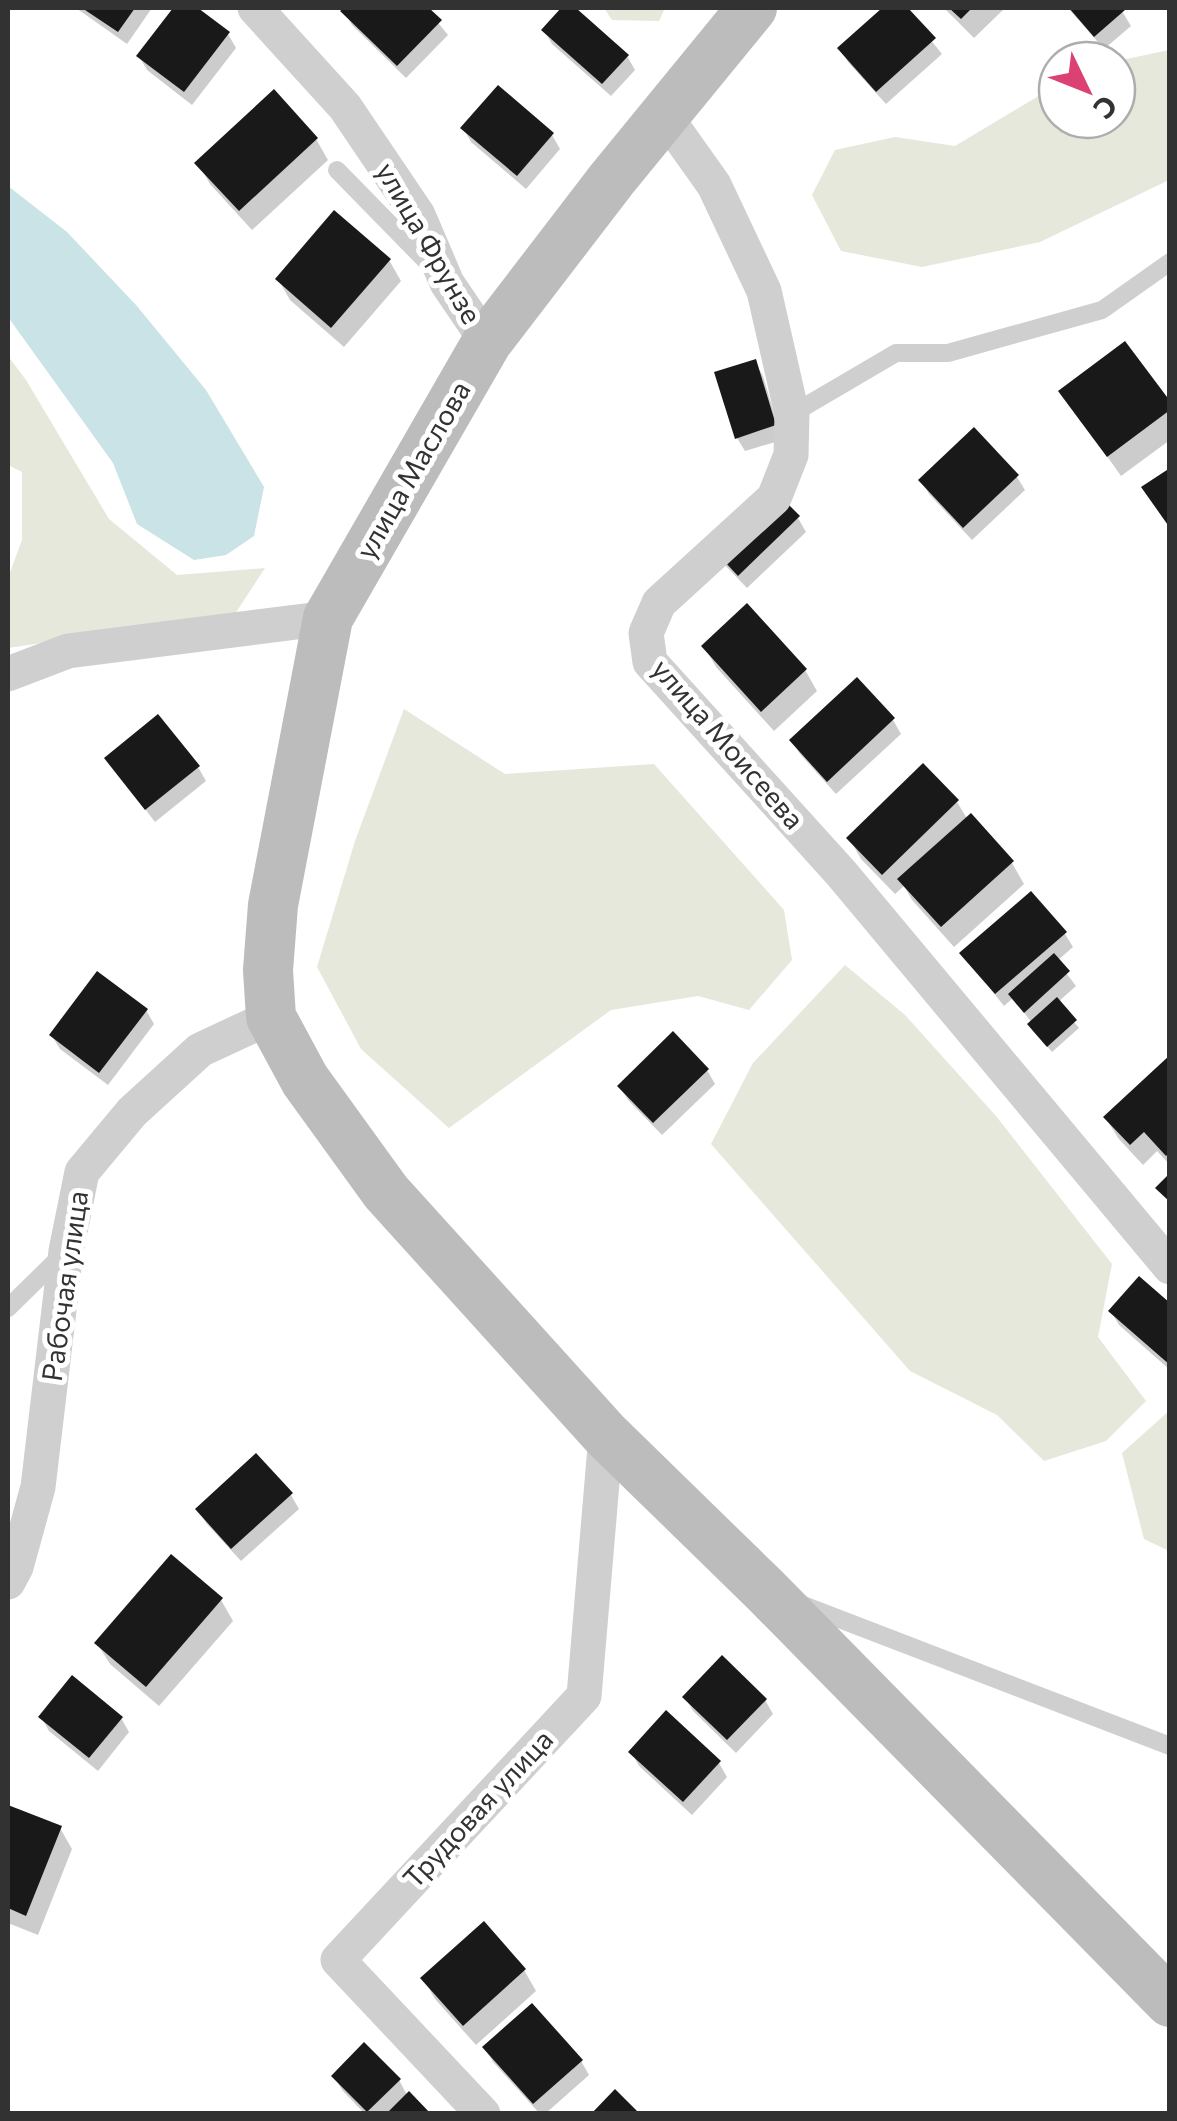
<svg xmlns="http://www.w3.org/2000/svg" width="1177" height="2121" font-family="Commissioner,sans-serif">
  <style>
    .green { fill: #e5e8db }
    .water { fill: #c9e3e7 }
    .shadow { fill: #0003 }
    .building { fill: #191919 }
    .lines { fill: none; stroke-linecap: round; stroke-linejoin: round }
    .service { stroke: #cfcfcf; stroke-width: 18 }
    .minor { stroke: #cfcfcf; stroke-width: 35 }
    .secondary { stroke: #bcbcbc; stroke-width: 50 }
    .labels { text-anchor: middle; stroke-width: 10; stroke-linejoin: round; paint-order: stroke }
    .street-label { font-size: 28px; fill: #323232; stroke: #fff }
  </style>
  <rect width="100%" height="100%" fill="#fff"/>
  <g class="green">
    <polygon points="604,8 665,8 659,21 612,20"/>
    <polygon points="1169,50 1169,180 1040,242 922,267 841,251 812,195 835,150 895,137 955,146 1057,85 1057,120 1117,120 1117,61"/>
    <polygon points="8,356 26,380 109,519 177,575 265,568 235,614 8,648 8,578 22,540 22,472 8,465"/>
    <polygon points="404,709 505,774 654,764 784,910 792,960 749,1010 698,996 611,1010 449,1128 361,1049 317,967 355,841"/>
    <polygon points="845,965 905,1015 996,1116 1112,1264 1098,1337 1146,1401 1106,1441 1044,1461 997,1415 910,1371 711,1144 753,1063"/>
    <polygon points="1169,1411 1169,1551 1144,1539 1122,1453"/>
  </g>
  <polygon class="water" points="8,186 67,232 136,305 206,390 264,487 254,536 226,555 194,560 137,524 113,463 8,317"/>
  <g class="shadow">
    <polygon points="76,8 152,8 127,44"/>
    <polygon points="176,8 194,8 228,34 236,48 192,105 147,70 139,56"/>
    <polygon points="347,8 426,8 448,35 406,78 352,25 344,11"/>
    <polygon points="565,8 572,8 627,56 635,70 611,96 552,44 544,30"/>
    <polygon points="886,8 905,8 942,54 886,104 848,62 840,48"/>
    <polygon points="944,8 1005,8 974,38"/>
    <polygon points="1068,8 1120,8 1131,26 1104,49"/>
    <polygon points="498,88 552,135 560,149 526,189 471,142 463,128"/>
    <polygon points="316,139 328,160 252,230 210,184 198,163"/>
    <polygon points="389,260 401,281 344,347 290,300 278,279"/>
    <polygon points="755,362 763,376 782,440 745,451 737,438"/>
    <polygon points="1062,392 1170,405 1170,440 1121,476"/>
    <polygon points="1017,477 1025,490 972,540 929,494 921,480"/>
    <polygon points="798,518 806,532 747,588 721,561"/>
    <polygon points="704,646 805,670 817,691 774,731 716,667"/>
    <polygon points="857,680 893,720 901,734 836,794 800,754 792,741"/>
    <polygon points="107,759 198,767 206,781 155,822"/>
    <polygon points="957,802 968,820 971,817 1012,863 1024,884 954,947 912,900 904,886 895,894 861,859 849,838"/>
    <polygon points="1065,934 1073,947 1057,961 1076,986 1058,1002 1079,1028 1052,1052 1033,1031 1032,1023 1013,998 1004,1006 962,953"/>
    <polygon points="146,1010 154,1024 108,1085 60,1049 52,1036"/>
    <polygon points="1170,1059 1170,1165 1157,1151 1143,1165 1118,1138 1106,1118"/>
    <polygon points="707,1070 715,1084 662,1135 628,1100 620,1087"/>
    <polygon points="1170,1306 1170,1370 1119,1325 1111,1311"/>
    <polygon points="291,1495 299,1509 241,1561 206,1523 198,1509"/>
    <polygon points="221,1600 233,1621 159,1706 110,1664 97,1643"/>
    <polygon points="685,1697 765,1700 773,1714 736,1753 693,1711"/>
    <polygon points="666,1714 719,1763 727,1777 692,1815 639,1766 631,1752"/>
    <polygon points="41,1717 121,1718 129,1732 98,1771 49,1731"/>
    <polygon points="8,1807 60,1828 72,1849 38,1935 8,1923"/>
    <polygon points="524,1970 536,1991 476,2045 435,1999 423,1978"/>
    <polygon points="485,2048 581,2061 589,2075 545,2114 540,2114 493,2062"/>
    <polygon points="334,2076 399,2080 407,2095 428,2114 365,2114 342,2090"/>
  </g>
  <g class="building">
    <polygon points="82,8 135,8 118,32"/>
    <polygon points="173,8 198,8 230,32 184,92 136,56"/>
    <polygon points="344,8 429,8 442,20 397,66 340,11"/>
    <polygon points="561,8 576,8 629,55 602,84 541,30"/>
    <polygon points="882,8 908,8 936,38 876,92 837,48"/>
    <polygon points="949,8 972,8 961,19"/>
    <polygon points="1069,8 1123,8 1125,10 1094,37"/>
    <polygon points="498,85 554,133 517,176 460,128"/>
    <polygon points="274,89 318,138 239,211 194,163"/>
    <polygon points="334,210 391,259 331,328 275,279"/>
    <polygon points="1125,341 1170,401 1170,410 1107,457 1058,391"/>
    <polygon points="756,359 776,425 735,439 714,372"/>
    <polygon points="974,427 1019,475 963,528 918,480"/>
    <polygon points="1170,468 1170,528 1141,487"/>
    <polygon points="772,488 800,516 738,576 710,546"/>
    <polygon points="747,603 807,669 761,712 701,646"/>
    <polygon points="857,677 895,718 827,782 789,740"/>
    <polygon points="158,714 200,766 145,810 104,758"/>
    <polygon points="923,763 959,800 882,875 846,838"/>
    <polygon points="971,813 1014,861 941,927 897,879"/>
    <polygon points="1031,891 1067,932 995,994 959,953"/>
    <polygon points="1054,953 1070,971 1024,1013 1008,994"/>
    <polygon points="97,971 148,1009 99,1073 49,1035"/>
    <polygon points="1057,997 1077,1020 1047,1047 1027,1024"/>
    <polygon points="673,1031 709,1069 653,1123 617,1086"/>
    <polygon points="1170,1055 1170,1152 1166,1156 1144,1132 1130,1145 1103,1117"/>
    <polygon points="1170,1173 1170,1202 1155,1188"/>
    <polygon points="1139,1276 1170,1303 1170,1365 1108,1311"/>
    <polygon points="256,1453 293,1493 231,1549 195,1509"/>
    <polygon points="171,1554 223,1598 146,1687 94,1643"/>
    <polygon points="722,1655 767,1699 727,1740 682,1697"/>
    <polygon points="72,1675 123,1717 89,1758 38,1717"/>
    <polygon points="666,1710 721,1761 683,1802 628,1752"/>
    <polygon points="8,1805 62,1826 26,1916 8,1908"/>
    <polygon points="484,1921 526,1969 463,2026 420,1978"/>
    <polygon points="532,2003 583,2060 533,2104 482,2047"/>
    <polygon points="364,2042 401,2079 367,2112 331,2076"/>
    <polygon points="615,2089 640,2114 591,2114"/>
    <polygon points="409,2091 431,2114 386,2114"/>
  </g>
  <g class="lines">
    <g class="service">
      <polyline points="337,170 429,264"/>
      <polyline points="792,414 896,353 948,353 1102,310 1170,262"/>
      <polyline points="8,1308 62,1255"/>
      <polyline points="803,1605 1170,1746"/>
    </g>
    <g class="minor">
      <polyline points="255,8 345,107 418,215 447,283 487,342"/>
      <polyline points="665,116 714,185 764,291 792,414 791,455 774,498 659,603 646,633 650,662 841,873 1170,1267"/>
      <polyline points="8,674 68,651 328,618"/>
      <polyline points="8,1582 16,1567 38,1487 66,1251 82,1172 132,1112 200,1050 271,1017"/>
      <polyline points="483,2114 338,1960 584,1696 606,1435"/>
    </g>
    <polyline class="secondary" points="752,8 612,179 487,342 328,618 273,905 268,970 271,1017 305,1080 386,1192 606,1435 765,1590 1170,2002"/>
  </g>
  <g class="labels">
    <g class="street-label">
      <text transform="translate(429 243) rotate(60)" y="10">улица Фрунзе</text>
      <text transform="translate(413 470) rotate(-60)" y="10">улица Маслова</text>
      <text transform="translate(728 744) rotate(49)" y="10">улица Моисеева</text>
      <text transform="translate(65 1286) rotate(-82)" y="10">Рабочая улица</text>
      <text transform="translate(478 1809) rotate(-47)" y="10">Трудовая улица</text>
    </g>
  </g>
  <rect width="1177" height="2121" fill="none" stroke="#323232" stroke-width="20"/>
  <g transform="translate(1087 90) rotate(133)"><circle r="48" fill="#ffffff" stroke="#adadad" stroke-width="2.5"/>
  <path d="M0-8L18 38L0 25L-18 38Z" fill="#db4173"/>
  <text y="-15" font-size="28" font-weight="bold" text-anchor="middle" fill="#323232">С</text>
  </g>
</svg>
